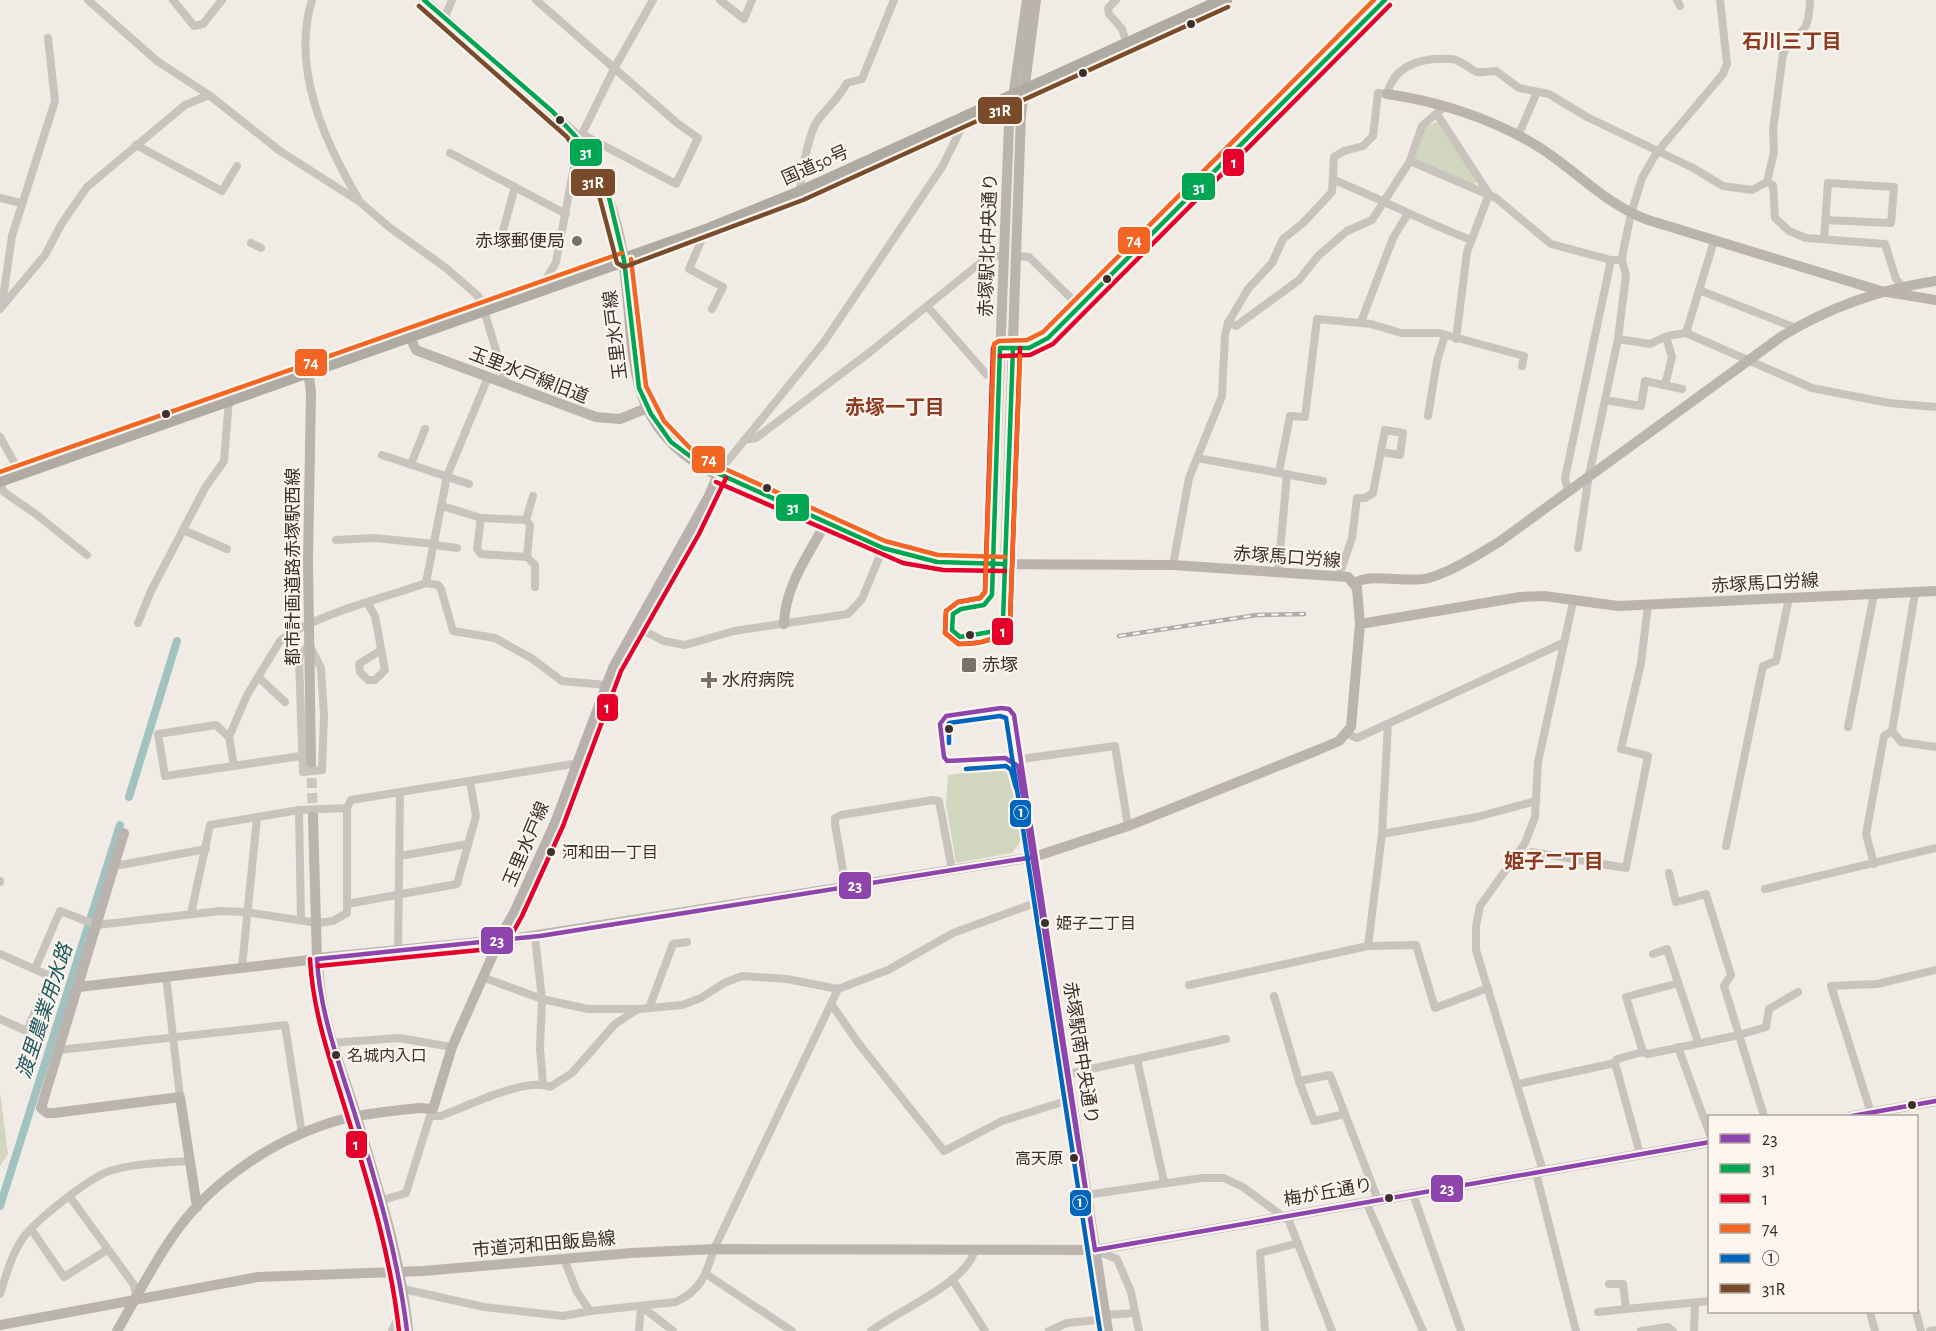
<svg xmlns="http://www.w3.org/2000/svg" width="1936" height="1331" font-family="'Alegreya Sans','Noto Sans JP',sans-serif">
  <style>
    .green { fill: #d1d6bf }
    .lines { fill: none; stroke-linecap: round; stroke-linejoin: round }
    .canal { stroke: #a1c2c1; stroke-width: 8 }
    .secondary-tunnel { stroke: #ccc6c0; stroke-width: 10; stroke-dasharray: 10 5; stroke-linecap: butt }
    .street { stroke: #c9c3be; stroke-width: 8 }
    .secondary { stroke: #bab3ae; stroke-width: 10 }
    .primary { stroke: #b8b1ad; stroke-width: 12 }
    .highway { stroke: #afaaa4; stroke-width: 14 }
    .rail-casing { stroke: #b1aca8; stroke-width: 4.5 }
    .rail { stroke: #fbf5ee; stroke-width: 2; stroke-dasharray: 7; stroke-linecap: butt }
    .bus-1-casing { stroke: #fbf5ee; stroke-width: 9 }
    .bus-2-casing { stroke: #fbf5ee; stroke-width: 9 }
    .bus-3-casing { stroke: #fbf5ee; stroke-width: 9 }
    .bus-4-casing { stroke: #fbf5ee; stroke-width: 9 }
    .bus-5-casing { stroke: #fbf5ee; stroke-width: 9 }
    .bus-6-casing { stroke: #fbf5ee; stroke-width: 9 }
    .bus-1 { stroke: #8e44ad; stroke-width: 4.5 }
    .bus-2 { stroke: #00a651; stroke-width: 4.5 }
    .bus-3 { stroke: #e4002b; stroke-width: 4.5 }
    .bus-4 { stroke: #f26522; stroke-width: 4.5 }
    .bus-5 { stroke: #0065bd; stroke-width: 4.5 }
    .bus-6 { stroke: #7a4b2a; stroke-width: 4.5 }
    .bus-dot { fill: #3b302b; stroke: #fbf5ee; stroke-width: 2 }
    .poi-dot { fill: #7a716c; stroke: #fbf5ee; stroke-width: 2 }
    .labels { text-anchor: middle; stroke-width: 4.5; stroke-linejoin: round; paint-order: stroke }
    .bus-label { font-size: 16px; fill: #3b302b; stroke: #fbf5ee; text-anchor: start }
    .street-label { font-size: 18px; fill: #3b302b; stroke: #fbf5ee }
    .poi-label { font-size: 18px; fill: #3b302b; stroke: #fbf5ee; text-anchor: start }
    .neighbourhood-label { font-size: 20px; font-weight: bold; fill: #8c3b22; stroke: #fbf5ee }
    .water-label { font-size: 20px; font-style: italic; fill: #1f5a5e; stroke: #fbf5ee }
    .line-badge { stroke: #fbf5ee; stroke-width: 2 }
    .badge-label { font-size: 16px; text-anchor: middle; font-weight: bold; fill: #fff }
  </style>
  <rect width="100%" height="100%" fill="#f0ebe5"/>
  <g class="green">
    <polygon points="1438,121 1477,180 1474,185 1414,159 1425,128"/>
    <polygon points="998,768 1012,772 1016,779 1022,839 1012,853 956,863 946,804 948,775"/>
    <polygon points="0,1092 8,1154 0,1166"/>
  </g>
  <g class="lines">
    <g class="canal">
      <polyline points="129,797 177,641"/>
      <polyline points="0,1206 120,825"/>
    </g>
    <polyline class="secondary-tunnel" points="311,763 313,817"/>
    <g class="street">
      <polyline points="88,0 157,61 209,95 280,151 360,202 389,227 446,268 477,295 481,300 506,384"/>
      <polyline points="173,0 194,26 203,24 222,0"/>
      <path d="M312,0c-21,68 12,141 47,200"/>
      <polyline points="536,0 677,123 698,138 676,184 582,134"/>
      <polyline points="720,0 744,19 752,0"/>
      <polyline points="1116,0 1108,8 1109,14 1122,29 1127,45"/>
      <polyline points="1677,0 1680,6"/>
      <path d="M1810,0c-1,40 -12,26 -27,54l-10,76 1,22 -7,30 6,3 2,33 14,13 17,7 79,6 11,35 6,7"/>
      <polyline points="445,17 452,0"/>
      <polyline points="1437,114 1489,194 1467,252 1456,339"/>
      <polyline points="1518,136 1537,92"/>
      <polyline points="136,145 222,191 237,166"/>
      <polyline points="450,153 566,214"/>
      <polyline points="1410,161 1496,198 1551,244 1611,260 1622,260"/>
      <path d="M1334,180c47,19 90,42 137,60"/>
      <path d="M800,193c0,-16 9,-61 18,-73 10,-13 21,-22 29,-37l15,-4 32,-79"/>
      <polyline points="0,198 21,203"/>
      <polyline points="705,232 689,269 723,287 712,309"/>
      <polyline points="1824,239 1828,183 1894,187 1891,223 1825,220"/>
      <polyline points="1714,241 1686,333 1812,388 1889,403 1936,407"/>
      <polyline points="251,243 261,248"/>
      <polyline points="499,245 515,187"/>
      <polyline points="1016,256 1029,257 1079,306"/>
      <polyline points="541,288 556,262 579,140 615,67 653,0"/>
      <polyline points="1699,290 1796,328"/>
      <polyline points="2,305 12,236 55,101 48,38"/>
      <polyline points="927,306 987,375 999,376"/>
      <polyline points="0,309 45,255 62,223 87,187 185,105 209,95"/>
      <polyline points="1361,322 1393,238 1407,215"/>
      <polyline points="1228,323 1236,326 1299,280 1318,256 1347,231 1372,220 1410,161 1422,126 1444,107"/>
      <polyline points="1618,339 1650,344 1667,336 1686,333"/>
      <polyline points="1665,385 1672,357 1666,337"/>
      <polyline points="1605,400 1641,406 1645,381 1682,389"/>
      <polyline points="1428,416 1437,361 1445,335"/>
      <polyline points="0,437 20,473"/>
      <polyline points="744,440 756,438 870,352 989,256 1004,256"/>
      <polyline points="382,455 469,484"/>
      <polyline points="1197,458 1323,481"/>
      <polyline points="411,464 425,429"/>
      <polyline points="1279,472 1290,416 1305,417 1317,319 1371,324 1401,333 1439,333 1524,356 1522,366"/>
      <polyline points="719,475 726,463 824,342 942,167 962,127 959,120"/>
      <polyline points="0,483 4,492 37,515 87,555"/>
      <polyline points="1568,491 1565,478 1611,260"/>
      <polyline points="442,506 481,518 526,520 530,525 527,557 481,554 477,549 481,518"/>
      <polyline points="526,520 533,496"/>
      <polyline points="183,530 227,549"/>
      <polyline points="336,540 374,538 435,544"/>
      <polyline points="435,545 457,548"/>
      <polyline points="1578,548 1589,475 1618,339 1626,275 1622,260 1623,252 1631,214 1642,178 1657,152 1723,74 1727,64 1720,0"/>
      <polyline points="527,557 535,565 535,587"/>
      <path d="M1173,565l16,-87 33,-82 3,-61 3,-12 20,-34 24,-26 11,-24 20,-16 29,-31 2,-35 10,-6 19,-5 10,-10 5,-43 9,1c8,-31 36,-37 65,-35 9,1 17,10 25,13 6,1 13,-1 19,-1l23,17 30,6 38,23 106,51 30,18 29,4 15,-8"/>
      <polyline points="1278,573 1287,474"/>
      <polyline points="1339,576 1352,538 1357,498 1365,498 1373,493 1385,430 1403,433 1400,455 1381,452"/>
      <polyline points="426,583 447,476 488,377"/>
      <polyline points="1915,593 1892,731 1901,742 1936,747"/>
      <polyline points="368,604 375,616 385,670 375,680 368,680 360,672 359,664 381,650"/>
      <polyline points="138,623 151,591 205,488 224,461 229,399"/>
      <polyline points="636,627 664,641 685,645 734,631 848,614 862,599 883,548"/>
      <polygon points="309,644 321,668 324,715 322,770 303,772 299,658"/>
      <polyline points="258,677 285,702"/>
      <polyline points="1848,727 1874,594"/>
      <polyline points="1348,734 1357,738 1563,643"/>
      <polyline points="229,737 216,725 158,734 165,776 301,756"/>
      <polyline points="1021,759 1115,746 1128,826"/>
      <path d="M234,766l-5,-29 18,-42 33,-54c33,-26 104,-43 146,-58l12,2 3,4 12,42 42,7 36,20 31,23 44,4"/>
      <polyline points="299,810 301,920"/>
      <polyline points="1382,834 1477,817 1536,801"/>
      <polyline points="1726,846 1763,666 1776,661 1789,598"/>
      <polyline points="1532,852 1626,868 1648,756 1621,749 1641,663 1648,605"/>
      <polyline points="400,856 468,844"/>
      <polyline points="1874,864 1866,834 1884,736 1892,731"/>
      <polyline points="115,866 206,849"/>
      <polyline points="1669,873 1676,902 1706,894 1731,975 1724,986 1764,1116"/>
      <polyline points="0,882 0,881"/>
      <polyline points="846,888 835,824 835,818 841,815 933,800 939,801 952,870"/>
      <polyline points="1765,889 1936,848"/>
      <polyline points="347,904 347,808"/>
      <polyline points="191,914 210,825 299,810 347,808 351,800 579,763"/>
      <polyline points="535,937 542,999 540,1048 543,1084"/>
      <polyline points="1368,946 1382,834 1388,724"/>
      <polyline points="398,952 400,793"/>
      <polyline points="0,954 50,976 27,1031 0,1019"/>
      <polyline points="1653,954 1667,949 1698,1042"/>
      <polyline points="242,967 257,818"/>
      <polyline points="35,969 60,911 97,925 220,911 246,912 317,923 333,921 347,913 347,904 457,884 476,816 470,781"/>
      <polyline points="166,976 180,1097"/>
      <polyline points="482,977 542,999 588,1009 637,1009"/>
      <polyline points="1678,983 1626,997 1643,1052 1648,1054 1739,1035 1766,1027 1769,1009 1798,992"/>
      <polyline points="1189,985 1368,946 1416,945 1435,1008 1488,988"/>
      <polyline points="1274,996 1299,1081"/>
      <polyline points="832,1005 859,1044 944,1151 1002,1121 1072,1099"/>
      <polyline points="649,1008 673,944 687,942"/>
      <polyline points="330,1043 399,1038 452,1047"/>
      <polyline points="1678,1047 1710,1135"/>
      <polyline points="59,1050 285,1025 302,1134"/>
      <polyline points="1137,1059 1164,1182"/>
      <polyline points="1615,1063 1640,1154"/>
      <polyline points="1068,1074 1226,1039"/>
      <polyline points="1518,1084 1615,1063 1617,1059 1643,1052"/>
      <polyline points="1871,1113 1831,986 1877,984 1936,970"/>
      <polyline points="1345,1114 1314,1121 1299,1081 1330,1075 1378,1200"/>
      <path d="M430,1116h11c24,-9 87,-40 109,-29l22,-14 43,-49 23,-15 44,-4 19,-7 23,-15 18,-7 45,3 51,10 50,-19 65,-37 88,-32"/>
      <polyline points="1543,1171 1476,950 1476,926 1480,906 1525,843 1535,817 1538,762 1573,602"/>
      <polyline points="1536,1173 1576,1331"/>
      <polyline points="1413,1194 1461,1331"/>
      <polyline points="1086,1195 1202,1178 1224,1178 1243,1187 1289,1221 1332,1331"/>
      <polyline points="70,1197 134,1285 136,1296"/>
      <polyline points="380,1201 406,1193 431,1113"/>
      <polyline points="1366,1202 1423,1331"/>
      <polyline points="31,1229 64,1277 107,1250"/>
      <polyline points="1097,1251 1117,1259 1131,1292 1139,1331"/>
      <polyline points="564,1259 577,1292 590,1311"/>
      <polyline points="706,1274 792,1331"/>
      <polyline points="952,1279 985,1331"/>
      <polyline points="1609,1284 1623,1284 1626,1309 1710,1301"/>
      <path d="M403,1289l81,18 79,9 27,-5 86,-9c25,-12 30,-27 38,-53l124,-260"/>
      <path d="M0,1294c6,-18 11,-39 23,-56 12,-17 67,-61 87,-67 25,-8 53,-8 79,-10"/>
      <polyline points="641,1306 673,1331"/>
      <polyline points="1598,1312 1626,1309"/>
      <polyline points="1870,1312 1875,1331"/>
      <polyline points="1916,1312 1921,1331"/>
      <polyline points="1105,1315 1135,1313"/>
      <polyline points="392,1331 398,1318 405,1311"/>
      <polyline points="639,1331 641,1306"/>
      <path d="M871,1331c26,-20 98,-49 104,-82"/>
      <polyline points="1049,1331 1067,1323 1106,1319"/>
      <polyline points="1265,1331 1260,1253 1298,1243"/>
      <polyline points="1641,1331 1668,1327 1673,1331"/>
      <polyline points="1694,1331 1695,1303"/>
      <polyline points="1930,1331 1936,1330"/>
    </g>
    <g class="secondary">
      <path d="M424,0l149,132c29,39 43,80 51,128"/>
      <path d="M1387,94c50,7 103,24 147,50 39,23 70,60 114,76l233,71 55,9"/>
      <polyline points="409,335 416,350 421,352 596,417 620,419 647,408"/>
      <polyline points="1007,348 1029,348 1048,338 1385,0"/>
      <polyline points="308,371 311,392 308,561 311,763"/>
      <polyline points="992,564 1009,125 1027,0"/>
      <polyline points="1005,564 1021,115 1036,0"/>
      <path d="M1355,583c16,-11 53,1 74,-5 24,-7 48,-23 70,-36l283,-206c48,-29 98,-47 154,-55"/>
      <path d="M784,624c1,-39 25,-69 42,-102"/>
      <polyline points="1360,624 1520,597 1544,596 1618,606 1936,591"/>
      <polyline points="1022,780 1108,1331"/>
      <polyline points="124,833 41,1108 47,1113 54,1113 180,1097 197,1207"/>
      <polyline points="79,987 317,959 313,817"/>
      <polyline points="1852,1116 1936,1101"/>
      <polyline points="0,1325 258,1277 423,1271 631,1253 714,1249 1095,1250 1710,1142"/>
      <path d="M117,1331c20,-34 37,-70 61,-102 38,-52 102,-93 165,-110 25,-6 51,-8 76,-11l14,1 19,-62 47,-106 535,-84 94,-31 190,-76 21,-9 12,-14 9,-103 -3,-36 -9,-11 -175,-12 -181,-1 -66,-3 -43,-13 -164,-73"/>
    </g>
    <path class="primary" d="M407,1331c-7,-73 -30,-143 -51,-213 -17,-57 -38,-98 -39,-159l182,-18 16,-28 41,-90 58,-155 95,-170 10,-23c-99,-48 -81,-123 -95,-215"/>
    <polyline class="highway" points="0,480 706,231 800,193 1225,0"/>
    <defs>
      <polyline id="rail" points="1119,636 1257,615 1304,614"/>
    </defs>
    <use href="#rail" class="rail-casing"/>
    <use href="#rail" class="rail"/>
    <defs>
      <g id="bus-1">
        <polygon points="1001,708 1009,709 1014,715 1095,1250 1018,766 1005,758 947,761 944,757 940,724 946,716"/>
        <polyline points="317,959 540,936 1034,857"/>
        <path d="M317,959c3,56 23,106 39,159 22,70 42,140 51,213"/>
        <polyline points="1852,1116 1936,1101"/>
        <polyline points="1095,1250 1710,1142"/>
      </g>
      <g id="bus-2">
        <polyline points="424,0 553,112 579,140 607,189 624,260 639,388 651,414 671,442 706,468 883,548 937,562 1005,564"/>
        <polyline points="1000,348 992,595 984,605 961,609 953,614 952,630 960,637 990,632 1003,620 1013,348"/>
        <polyline points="1000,348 1029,348 1048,338 1385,0"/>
      </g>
      <g id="bus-3">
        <path d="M993,348l-8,244 -5,6 -22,4 -12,9 -1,22 14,11c20,0 41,-3 51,-22l10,-274"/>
        <polyline points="1000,356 1030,355 1053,344 1390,5"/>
        <polyline points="716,482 903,563 943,570 1005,571"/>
        <polyline points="506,945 522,916 563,826 621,671 699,534 726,478"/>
        <path d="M310,959c3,56 22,106 38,159 22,70 43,140 51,213"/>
        <polyline points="318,966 500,948"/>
      </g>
      <g id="bus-4">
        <polyline points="631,259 646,386 664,421 690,448 723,468 885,541 938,555 1005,557"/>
        <path d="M1020,356l-10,266c-10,19 -32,22 -52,22l-13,-11 1,-22 12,-9 22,-4 5,-6 9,-248 5,-3 28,-1 16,-8 331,-332"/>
        <polyline points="0,472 622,253"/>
      </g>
      <g id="bus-5">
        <polyline points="949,743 949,723 1000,716 1006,718 1100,1331"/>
        <polyline points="966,769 1006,766 1011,770 1016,788"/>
      </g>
      <polyline id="bus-6" points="419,6 567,137 585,165 599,195 617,263 624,267 803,200 1228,7"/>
    </defs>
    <use href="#bus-1" class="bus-1-casing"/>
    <use href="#bus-2" class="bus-2-casing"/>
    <use href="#bus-3" class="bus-3-casing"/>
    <use href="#bus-4" class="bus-4-casing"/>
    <use href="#bus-5" class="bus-5-casing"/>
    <use href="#bus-6" class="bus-6-casing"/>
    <use href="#bus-1" class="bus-1"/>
    <use href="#bus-2" class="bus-2"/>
    <use href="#bus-3" class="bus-3"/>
    <use href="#bus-4" class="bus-4"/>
    <use href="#bus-5" class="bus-5"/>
    <use href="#bus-6" class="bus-6"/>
  </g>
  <g class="bus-dot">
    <circle cx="1191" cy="24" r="5"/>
    <circle cx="1083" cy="73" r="5"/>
    <circle cx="560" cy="120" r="5"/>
    <circle cx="1107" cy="279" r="5"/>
    <circle cx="166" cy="414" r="5"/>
    <circle cx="767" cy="488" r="5"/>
    <circle cx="970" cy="635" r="5"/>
    <circle cx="949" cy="729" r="5"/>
    <circle cx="551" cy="852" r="5"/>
    <circle cx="1045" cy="923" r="5"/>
    <circle cx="336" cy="1055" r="5"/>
    <circle cx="1912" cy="1105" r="5"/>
    <circle cx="1074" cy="1158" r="5"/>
    <circle cx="1389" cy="1198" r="5"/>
  </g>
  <g class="poi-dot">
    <circle cx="577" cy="241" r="6"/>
    <rect x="961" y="657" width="16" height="16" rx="3"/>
    <path d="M706 671h6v6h6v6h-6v6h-6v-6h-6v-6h6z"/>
  </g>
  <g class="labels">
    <g class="bus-label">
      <text x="562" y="858">河和田一丁目</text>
      <text x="1056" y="929">姫子二丁目</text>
      <text x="347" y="1061">名城内入口</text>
      <text x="1063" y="1164" text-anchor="end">高天原</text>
    </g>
    <g class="street-label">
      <text transform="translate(815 165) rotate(-24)" y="6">国道50号</text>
      <text transform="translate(988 245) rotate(-88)" y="6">赤塚駅北中央通り</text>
      <text transform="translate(615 335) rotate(-97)" y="6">玉里水戸線</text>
      <text transform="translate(529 375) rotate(21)" y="6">玉里水戸線旧道</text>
      <text transform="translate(1287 557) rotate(4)" y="6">赤塚馬口労線</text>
      <text transform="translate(293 567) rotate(-90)" y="6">都市計画道路赤塚駅西線</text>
      <text transform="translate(1765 583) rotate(-3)" y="6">赤塚馬口労線</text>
      <text transform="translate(526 844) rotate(-67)" y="6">玉里水戸線</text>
      <text transform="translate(1081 1053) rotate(81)" y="6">赤塚駅南中央通り</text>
      <text transform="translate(1328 1192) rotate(-10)" y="6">梅が丘通り</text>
      <text transform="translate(544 1244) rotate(-5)" y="6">市道河和田飯島線</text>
    </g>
    <g class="poi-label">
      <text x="565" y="247" text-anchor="end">赤塚郵便局</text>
      <text x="982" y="671">赤塚</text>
      <text x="722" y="686">水府病院</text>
    </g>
    <g class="neighbourhood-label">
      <text x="1792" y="48">石川三丁目</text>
      <text x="895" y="414">赤塚一丁目</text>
      <text x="1554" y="868">姫子二丁目</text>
    </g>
    <g class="water-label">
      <text transform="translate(44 1011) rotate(-72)" y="7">渡里農業用水路</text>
    </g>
  </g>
  <g class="line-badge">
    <rect x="977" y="96" width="46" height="29" rx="6" fill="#7a4b2a"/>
    <rect x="569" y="138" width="34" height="29" rx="6" fill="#00a651"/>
    <rect x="1222" y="148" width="23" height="29" rx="6" fill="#e4002b"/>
    <rect x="570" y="168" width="46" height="29" rx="6" fill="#7a4b2a"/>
    <rect x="1181" y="172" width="35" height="29" rx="6" fill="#00a651"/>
    <rect x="1117" y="226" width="34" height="29" rx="6" fill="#f26522"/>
    <rect x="294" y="348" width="34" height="29" rx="6" fill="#f26522"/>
    <rect x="691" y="445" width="35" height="29" rx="6" fill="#f26522"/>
    <rect x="775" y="493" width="35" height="29" rx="6" fill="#00a651"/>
    <rect x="991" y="617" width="23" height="29" rx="6" fill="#e4002b"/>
    <rect x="596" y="693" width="23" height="29" rx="6" fill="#e4002b"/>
    <rect x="1009" y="799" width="23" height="29" rx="6" fill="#0065bd"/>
    <rect x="838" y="871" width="34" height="29" rx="6" fill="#8e44ad"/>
    <rect x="480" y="926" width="34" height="29" rx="6" fill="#8e44ad"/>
    <rect x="345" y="1130" width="23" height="29" rx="6" fill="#e4002b"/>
    <rect x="1430" y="1174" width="34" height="29" rx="6" fill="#8e44ad"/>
    <rect x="1069" y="1189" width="23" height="28" rx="6" fill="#0065bd"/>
  </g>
  <g class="badge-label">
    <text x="1000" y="116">31R</text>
    <text x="586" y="158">31</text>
    <text x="1234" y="168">1</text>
    <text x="593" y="188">31R</text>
    <text x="1199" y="193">31</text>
    <text x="1134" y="246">74</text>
    <text x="311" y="368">74</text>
    <text x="709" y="465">74</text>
    <text x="793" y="513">31</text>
    <text x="1003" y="637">1</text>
    <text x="607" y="713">1</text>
    <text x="1021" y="819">①</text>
    <text x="855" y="891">23</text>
    <text x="497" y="946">23</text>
    <text x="356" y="1150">1</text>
    <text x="1447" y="1194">23</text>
    <text x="1080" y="1209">①</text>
  </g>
  <rect x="1708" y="1115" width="210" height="198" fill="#fbf5ee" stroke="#aea6a0" stroke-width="1.5"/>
  <rect x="1720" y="1134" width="30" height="9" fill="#8e44ad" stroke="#aea6a0" stroke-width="1.5"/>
  <text x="1762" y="1145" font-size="18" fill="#3b302b">23</text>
  <rect x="1720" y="1164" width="30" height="9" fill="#00a651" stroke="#aea6a0" stroke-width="1.5"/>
  <text x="1762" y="1175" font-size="18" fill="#3b302b">31</text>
  <rect x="1720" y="1194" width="30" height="9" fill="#e4002b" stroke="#aea6a0" stroke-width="1.5"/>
  <text x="1762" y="1205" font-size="18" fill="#3b302b">1</text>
  <rect x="1720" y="1224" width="30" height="9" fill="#f26522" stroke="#aea6a0" stroke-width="1.5"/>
  <text x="1762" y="1235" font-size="18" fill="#3b302b">74</text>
  <rect x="1720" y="1254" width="30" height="9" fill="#0065bd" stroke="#aea6a0" stroke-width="1.5"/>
  <text x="1762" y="1265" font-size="18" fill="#3b302b">①</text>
  <rect x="1720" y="1284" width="30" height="9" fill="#7a4b2a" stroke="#aea6a0" stroke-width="1.5"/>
  <text x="1762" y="1295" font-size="18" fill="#3b302b">31R</text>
</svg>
